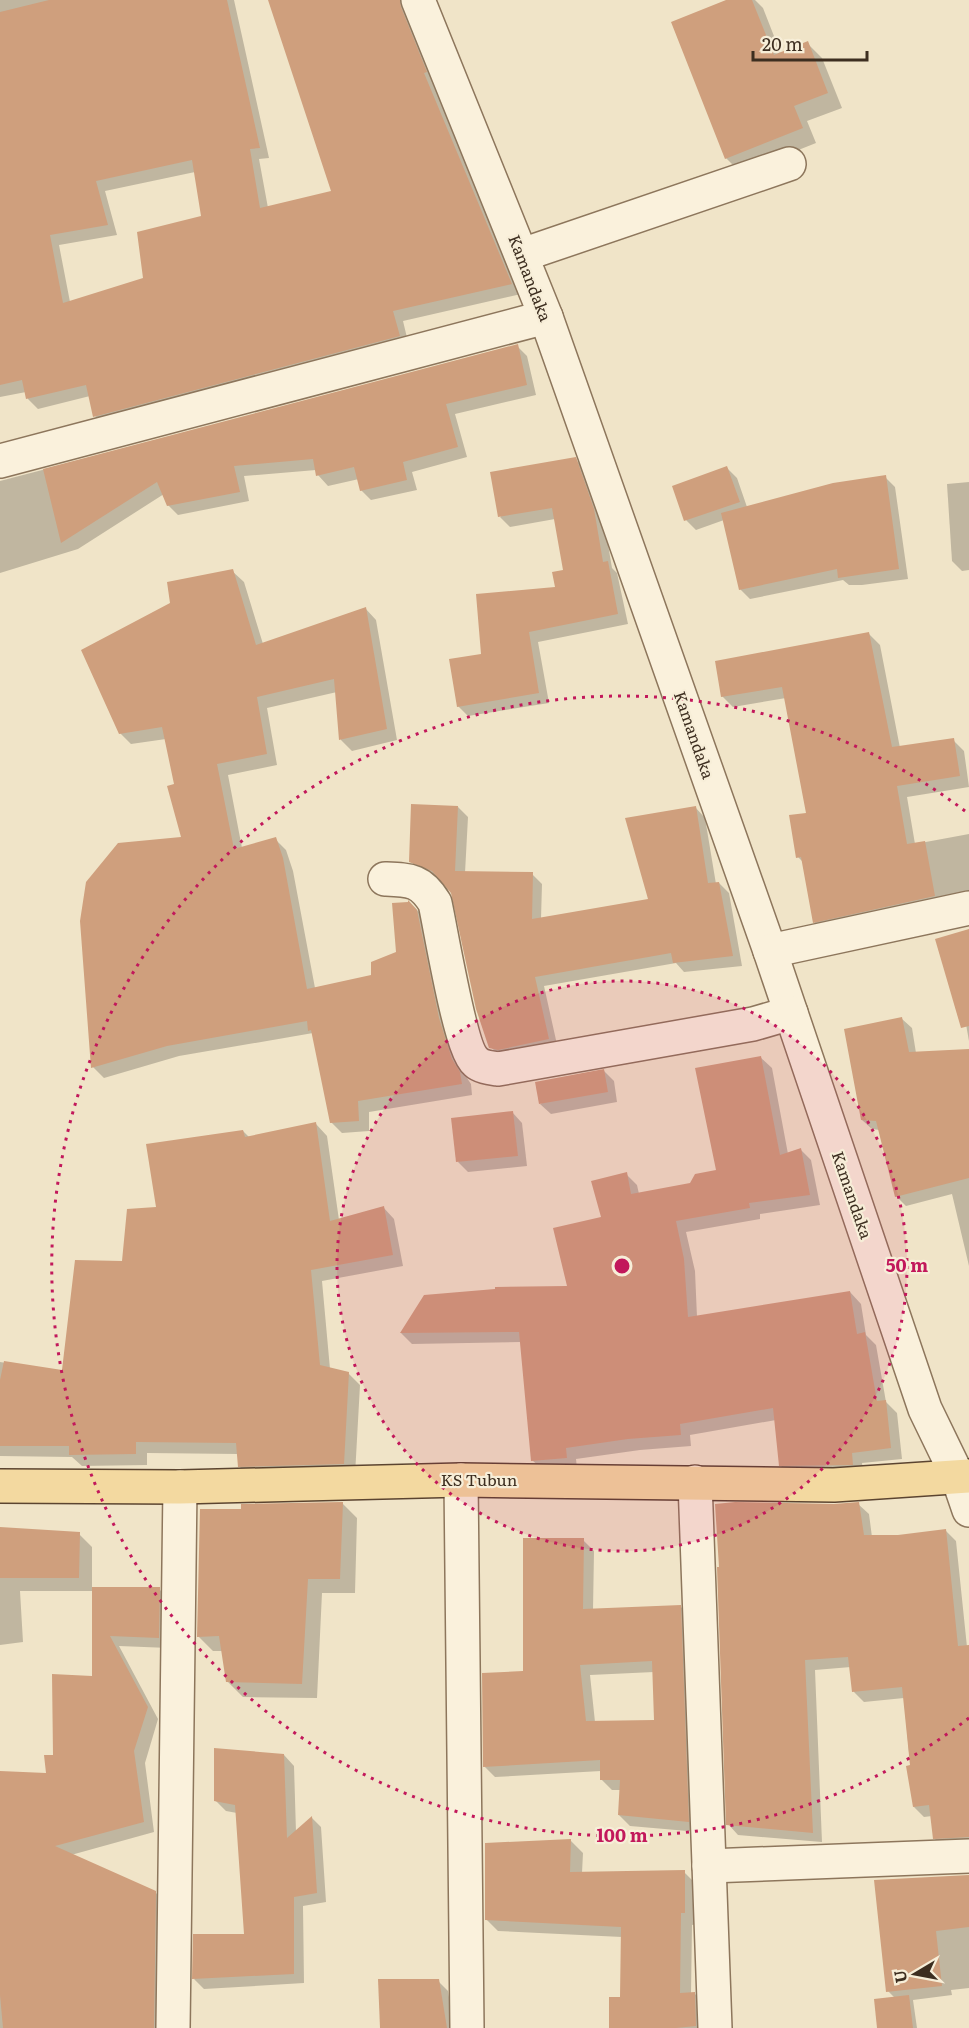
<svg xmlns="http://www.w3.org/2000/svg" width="969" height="2028" font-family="Literata,serif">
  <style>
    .shadow { fill: #0003; fill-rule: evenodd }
    .building { fill: #cf9f7d; fill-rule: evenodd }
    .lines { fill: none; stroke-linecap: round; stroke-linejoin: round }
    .minor-casing { stroke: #8d765c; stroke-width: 36 }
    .major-casing { stroke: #5b4430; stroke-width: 36 }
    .minor { stroke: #faf1dc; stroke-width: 33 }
    .major { stroke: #f3d9a0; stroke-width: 33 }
    .ring { fill: none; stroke: #c2185b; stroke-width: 3; stroke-dasharray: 3 6 }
    .labels { text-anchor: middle; stroke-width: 4.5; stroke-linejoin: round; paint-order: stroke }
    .street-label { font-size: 16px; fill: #3d2e20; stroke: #f7eed8 }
    .centre { fill: #c2185b; stroke: #f7eed8; stroke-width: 3 }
    .ring-label { font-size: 18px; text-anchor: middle; font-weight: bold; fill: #c2185b; stroke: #f7eed8; stroke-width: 4.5; stroke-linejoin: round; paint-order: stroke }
  </style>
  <rect width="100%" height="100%" fill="#f0e4c8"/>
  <g class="shadow">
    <path d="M0,0h234l35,158 -10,1 9,49 65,-16 -63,-192h143l23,83 -3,1 88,210 -118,27 6,25 -304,80 -10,-10 -5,-20 -52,13 -10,-10 -2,-7 -26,5zM195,172l8,45 -58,62 -75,23 -11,-57 58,-10 -12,-44z"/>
    <polygon points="730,0 755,0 763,8 781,54 807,43 822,58 842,108 807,121 816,143 741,173 726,158"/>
    <polygon points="517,346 527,356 536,395 455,414 467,457 412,472 417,490 371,500 361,490 359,479 328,486 318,475 316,470 244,476 249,501 178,515 168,505 164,494 78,549 0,573 0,481"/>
    <polygon points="575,459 585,469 604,521 612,568 617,573 628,624 538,642 549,703 468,716 458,706 482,655 557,588 564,571 555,519 510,527 500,517"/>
    <polygon points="727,468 737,478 747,507 885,477 895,487 908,579 862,585 849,585 843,580 750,599 740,589 724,520 696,530 686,520"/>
    <polygon points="969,482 969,570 962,571 952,561 947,484"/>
    <polygon points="232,571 244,582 263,644 365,608 376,620 397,740 352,751 341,740 337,692 267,708 277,765 228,775 242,848 275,839 286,850 293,871 315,988 372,976 397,953 411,904 423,916 463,1072 471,1084 472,1095 369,1112 369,1131 342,1133 331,1122 313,1033 179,1056 104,1078 93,1067 183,838 176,785 166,739 131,744 120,733"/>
    <polygon points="869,634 880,645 900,748 953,740 964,751 969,787 907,797 915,844 969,834 969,899 825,933 814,922 804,863 798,857 807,814 786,698 733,707 722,696"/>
    <polygon points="458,807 468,817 465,873 532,874 542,884 541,919 649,900 695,807 705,818 716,884 719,883 729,893 742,966 684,972 676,963 544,986 558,1049 501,1058 491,1047 452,892 441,880 421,872 411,861"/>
    <polygon points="969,942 969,1041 960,991"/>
    <polygon points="902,1019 912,1028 916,1053 969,1051 969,1266 952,1194 906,1206 897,1197 880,1130 872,1129 862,1120"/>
    <polygon points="760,1057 772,1068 788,1154 800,1149 811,1160 820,1205 760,1214 760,1219 686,1232 695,1271 697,1317 850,1292 861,1304 866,1335 876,1345 886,1402 897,1413 902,1459 862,1463 864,1476 792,1476 780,1465 776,1420 690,1435 691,1446 640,1450 576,1459 577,1468 544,1471 532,1460 521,1342 412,1344 401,1333 424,1297 569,1287 626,1174 637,1185 639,1194 690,1184 718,1171"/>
    <polygon points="604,1071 614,1081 617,1102 551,1114 540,1104"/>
    <polygon points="512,1112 522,1123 527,1166 468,1172 458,1162"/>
    <polygon points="316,1124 327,1136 339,1220 383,1207 394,1219 403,1266 322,1281 330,1369 348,1373 360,1385 355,1475 251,1478 239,1466 238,1454 147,1453 147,1465 82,1466 72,1457 0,1456 0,1362 64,1372 123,1262 158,1209 243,1131 250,1138"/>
    <polygon points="342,1503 357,1518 355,1593 322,1593 317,1698 243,1697 228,1682 223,1651 213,1651 198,1636 243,1510"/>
    <polygon points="858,1504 869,1514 872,1537 899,1537 946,1531 956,1541 967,1647 969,1646 969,1847 944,1848 934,1838 932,1816 924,1817 914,1807 904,1698 864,1702 854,1692 851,1667 815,1670 822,1842 738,1835 728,1824 721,1569 716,1505"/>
    <polygon points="0,1529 79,1534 92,1547 92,1589 159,1589 170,1600 169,1648 119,1646 158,1719 145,1763 154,1832 71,1855 155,1892 166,1903 166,2028 0,2028 0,1773 48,1775 55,1756 93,1678 94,1591 20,1591 23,1642 0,1645"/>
    <path d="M583,1540l11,11 -1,59 87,-4 11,11 8,215 -69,-6 -11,-11 2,-25h-9l-11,-11v-8l-106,6 -11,-11zM654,1672l2,49 -61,1 -5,-47z"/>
    <polygon points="284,1755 294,1766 296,1832 312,1818 321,1827 326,1902 303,1906 304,1983 204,1989 194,1979 246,1936 237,1813 226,1811 215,1800"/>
    <polygon points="571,1841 583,1853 582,1873 684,1872 696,1884 697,1924 692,1925 691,1994 694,1993 706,2005 707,2028 610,2028 621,1998 622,1937 498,1931 486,1919"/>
    <polygon points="969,1876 969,1988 951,1990 952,1995 913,2000 917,2028 879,2028 895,1998 888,1991"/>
    <polygon points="438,1981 448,1991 454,2028 382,2028"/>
  </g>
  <g class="building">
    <path d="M49,0h178l33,148 -10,1 10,59 71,-17 -63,-191h132l1,7 26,65 -3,1 88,211 -119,27 7,25 -307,81 -7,-32 -60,14 -4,-19 -22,5v-373zM192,160l9,56 -64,16 6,46 -80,25 -13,-68 58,-10 -12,-44z"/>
    <polygon points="726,0 752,0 774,55 808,41 828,93 794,106 803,128 725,159 671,22"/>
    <polygon points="518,344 527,385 446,404 458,447 403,462 407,480 360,491 354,467 316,476 313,459 234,466 240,492 167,506 157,482 61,543 43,469"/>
    <polygon points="576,457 594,509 603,562 608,561 618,614 529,632 539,693 457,707 449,659 481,654 476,594 555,587 552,572 563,570 552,508 498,517 490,472"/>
    <polygon points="727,466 740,502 684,521 672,486"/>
    <polygon points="886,475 899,569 838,578 837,569 739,590 721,513 833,483"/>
    <polygon points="233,569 256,645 366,607 387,729 339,740 334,679 257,697 267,754 217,764 234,849 276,837 283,858 307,989 371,975 371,962 396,952 392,903 408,902 408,900 417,910 439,1018 452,1059 460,1072 462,1084 358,1101 359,1121 330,1123 311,1030 308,1031 307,1021 167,1046 91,1068 80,921 86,882 118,843 181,837 167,786 174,784 162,727 119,734 81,650 170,603 167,582"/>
    <polygon points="869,632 892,747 954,738 960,776 897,786 907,844 925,841 935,896 813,923 801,857 796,858 789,815 806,813 782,687 721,697 715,661"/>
    <polygon points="411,804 458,806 455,871 533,872 532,919 648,899 625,818 696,806 708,883 719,882 733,956 673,963 671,953 535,977 549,1039 498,1050 489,1048 476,1009 451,893 432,871 409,862"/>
    <polygon points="969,929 969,1026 961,1028 935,939"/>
    <polygon points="902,1017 909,1052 969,1049 969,1178 895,1197 876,1121 861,1120 844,1029"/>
    <polygon points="761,1056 780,1155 801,1148 810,1195 749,1203 750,1208 676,1221 684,1259 688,1317 850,1291 857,1334 865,1332 877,1401 886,1400 891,1448 852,1453 853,1465 779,1466 773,1408 680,1424 681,1435 628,1439 566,1448 567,1458 531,1461 519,1332 400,1333 424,1295 495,1289 495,1287 567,1286 553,1228 601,1217 591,1181 627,1172 631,1194 690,1183 695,1174 716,1170 695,1068"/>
    <polygon points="604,1069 608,1092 539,1104 535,1082"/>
    <polygon points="513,1111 518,1156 456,1162 451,1118"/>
    <polygon points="316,1122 330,1221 384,1206 393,1255 311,1270 320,1365 349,1372 344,1464 238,1467 236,1443 136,1442 136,1454 69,1455 69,1446 0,1446 0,1380 4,1361 62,1370 75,1260 122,1261 127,1209 156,1207 146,1144 243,1130 245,1137"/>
    <polygon points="343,1502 340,1579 308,1579 302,1684 226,1682 219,1636 197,1637 200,1509 241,1509 241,1504"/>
    <polygon points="735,1502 834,1504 859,1502 864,1535 898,1535 946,1529 958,1646 969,1645 969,1837 933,1839 929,1805 913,1807 906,1766 910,1765 902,1687 852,1692 848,1657 805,1660 813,1833 726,1825 717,1567 719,1567 715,1504"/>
    <polygon points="0,1527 80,1532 79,1578 0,1578"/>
    <path d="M523,1538h61l-1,71 98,-4 8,217 -71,-7 2,-35h-20v-20l-117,7 -1,-94 41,-2zM652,1661l2,59 -68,1 -6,-56z"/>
    <polygon points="92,1587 160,1587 159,1638 110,1636 148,1707 134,1751 144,1822 55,1846 156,1891 154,2028 3,2028 0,1995 0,1771 46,1773 44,1755 53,1755 52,1674 92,1676"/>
    <polygon points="214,1748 284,1754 287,1838 312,1816 317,1893 294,1897 294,1974 192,1979 193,1934 244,1934 235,1805 214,1801"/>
    <polygon points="571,1839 570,1872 685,1870 685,1913 681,1913 680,1993 695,1992 696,2026 676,2028 609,2028 609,1997 620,1997 621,1927 485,1920 485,1843"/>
    <polygon points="969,1875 969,1927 936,1931 942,1986 886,1992 874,1880"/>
    <polygon points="378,1979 439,1979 447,2028 380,2028"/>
    <polygon points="909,1995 913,2028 877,2028 874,1999"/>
  </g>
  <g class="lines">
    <defs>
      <g id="minor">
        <polyline points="418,0 546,317 770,951 925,1409 957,1475 969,1510"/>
        <polyline points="522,255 789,164"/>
        <polyline points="0,461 546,317"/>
        <path d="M385,879c26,1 36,1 50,24 6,27 25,146 41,159 5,5 16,6 22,7l255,-45 38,-11"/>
        <polyline points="770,951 969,908"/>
        <polyline points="461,1480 467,2028"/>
        <polyline points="695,1482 715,2028"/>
        <polyline points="709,1866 969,1856"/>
        <polyline points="173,2028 180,1487"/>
      </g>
      <polyline id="major" points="0,1486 180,1487 461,1480 834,1485 969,1476"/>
    </defs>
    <use href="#minor" class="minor-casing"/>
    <use href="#major" class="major-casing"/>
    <use href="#minor" class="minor"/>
    <use href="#major" class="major"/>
  </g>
  <circle cx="622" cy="1266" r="285" fill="#c2185b" fill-opacity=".12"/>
  <g class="ring">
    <circle cx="622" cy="1266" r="285"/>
    <path d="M969 1718A570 570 0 1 1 969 814"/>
  </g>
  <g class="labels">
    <g class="street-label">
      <text transform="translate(530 278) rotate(69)" y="6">Kamandaka</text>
      <text transform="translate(694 735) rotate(71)" y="6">Kamandaka</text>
      <text transform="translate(852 1195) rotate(71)" y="6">Kamandaka</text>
      <text x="479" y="1486">KS Tubun</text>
    </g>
  </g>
  <circle cx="622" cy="1266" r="9" class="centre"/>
  <g class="ring-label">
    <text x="907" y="1272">50 m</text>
    <text x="622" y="1842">100 m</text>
  </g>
  <g transform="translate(915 1974) rotate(260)" stroke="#f7eed8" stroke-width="4.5" paint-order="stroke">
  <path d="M0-4.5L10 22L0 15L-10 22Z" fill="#3d2e20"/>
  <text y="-9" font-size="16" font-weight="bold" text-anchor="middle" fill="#3d2e20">U</text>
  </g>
  <path d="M753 51v9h114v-9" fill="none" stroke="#3d2e20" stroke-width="3"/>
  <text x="762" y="51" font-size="18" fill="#3d2e20" stroke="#f7eed8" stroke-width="4.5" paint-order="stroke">20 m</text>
</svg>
